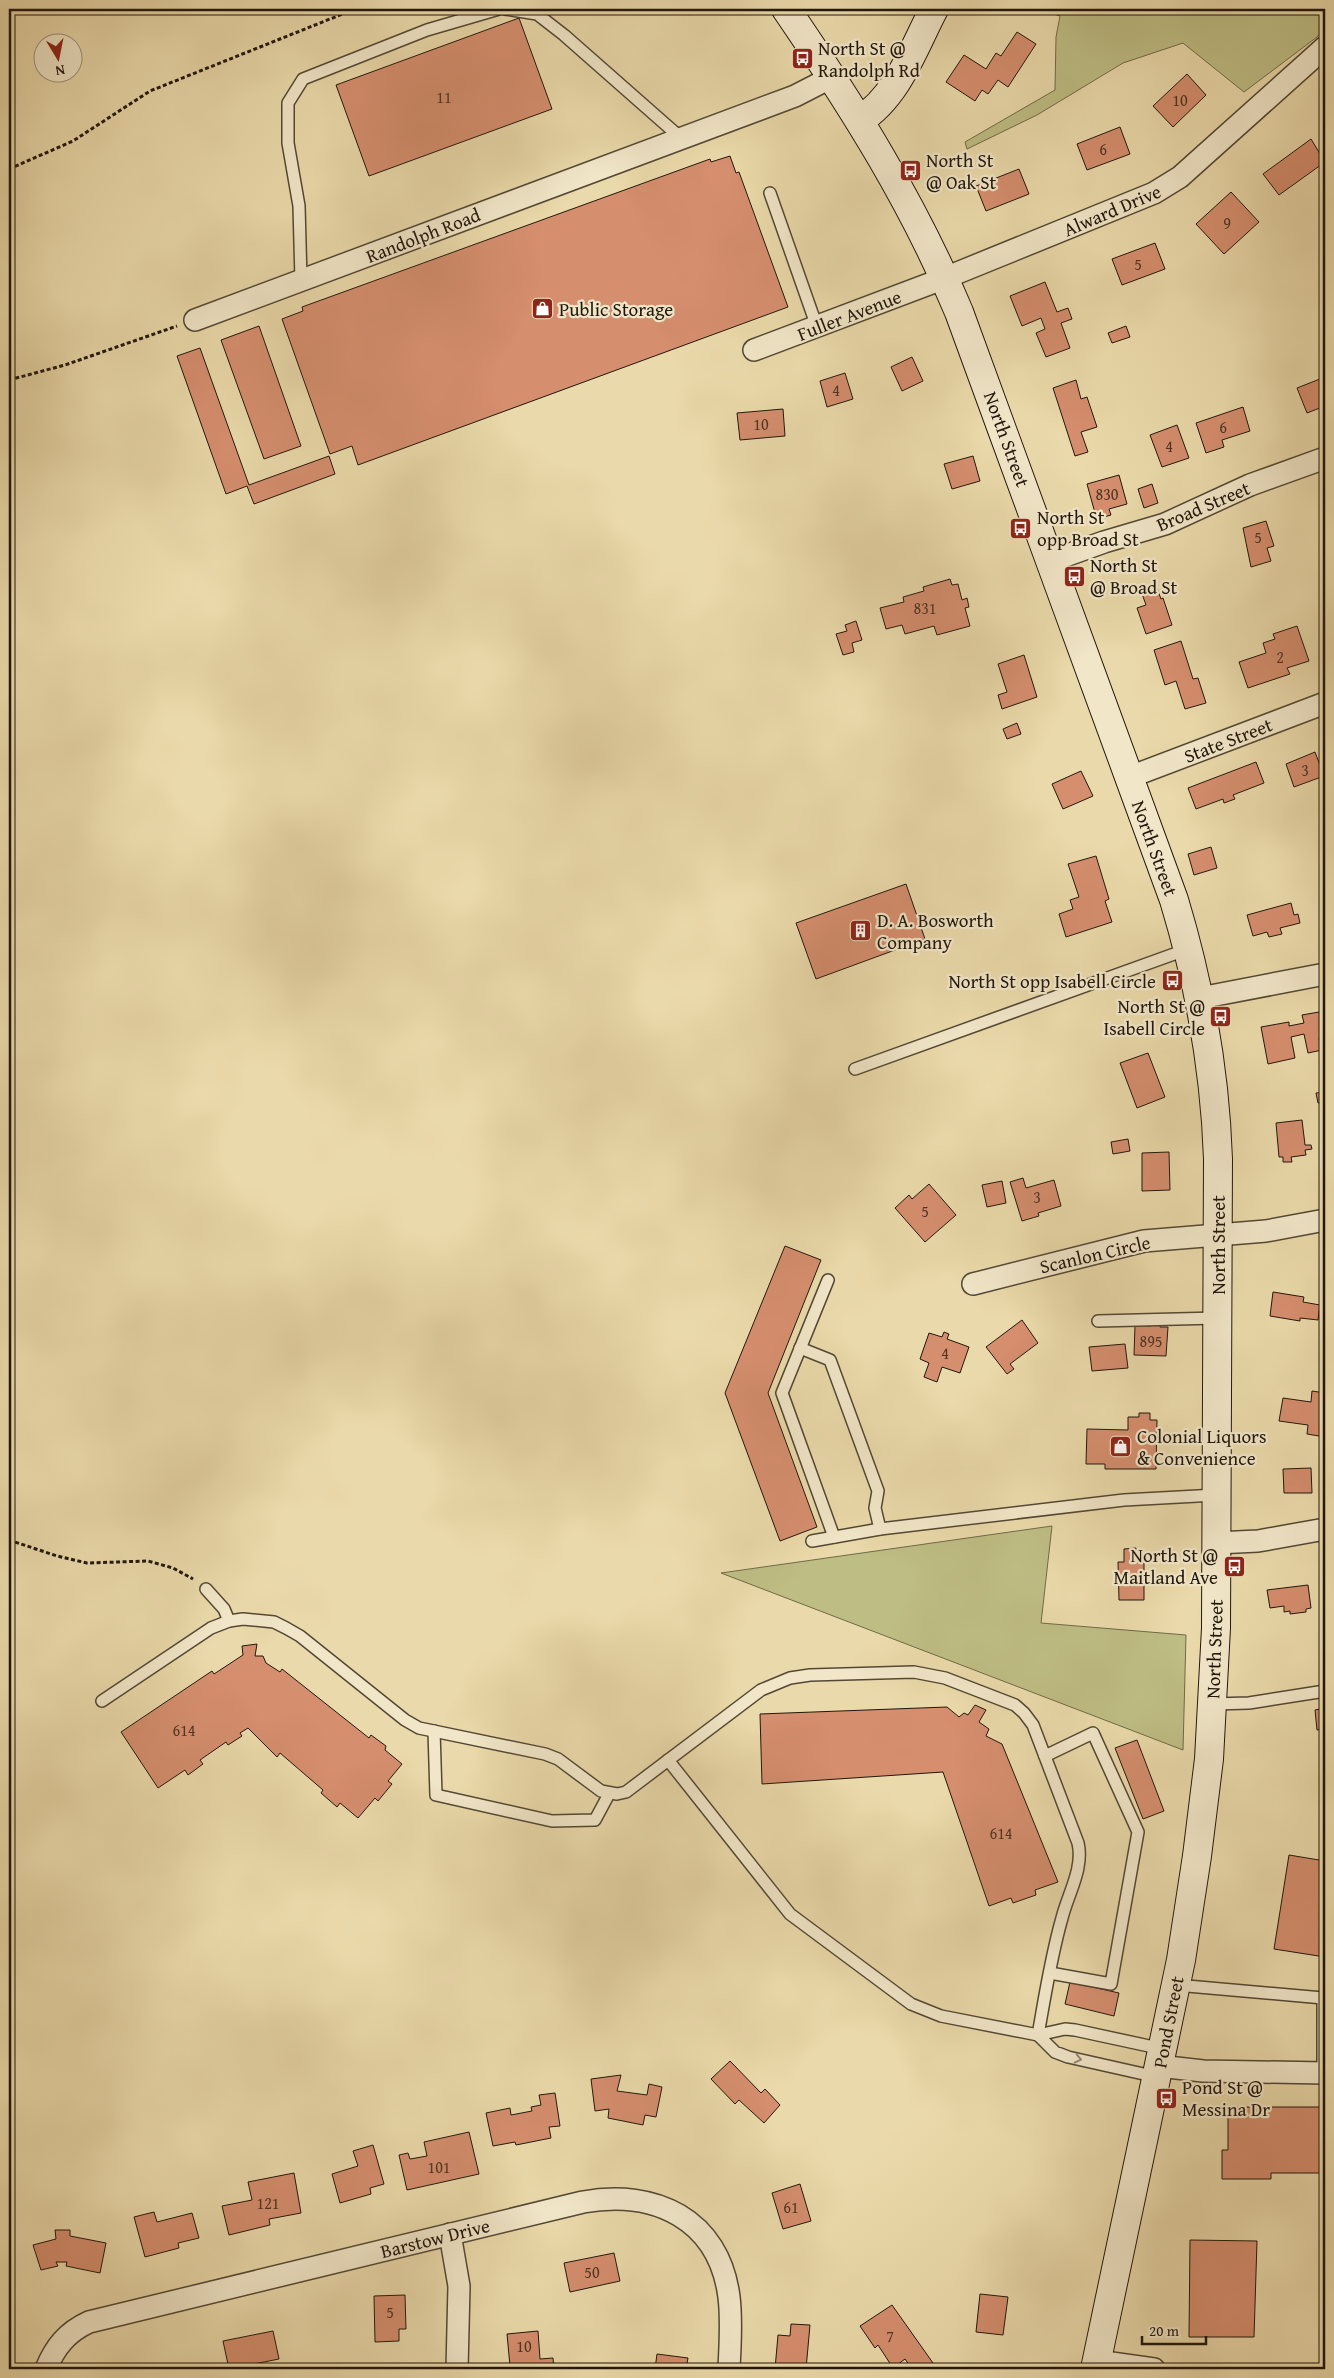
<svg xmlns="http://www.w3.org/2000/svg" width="1334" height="2378" font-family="'Gentium Book Plus',serif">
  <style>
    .green { fill: #bebd84; stroke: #706a48 }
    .building { fill: #d58e6e; stroke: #21170d }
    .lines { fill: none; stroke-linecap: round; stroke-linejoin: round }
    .lane-casing { stroke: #534834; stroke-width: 14 }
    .street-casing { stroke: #534834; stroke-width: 24 }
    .secondary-casing { stroke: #21170d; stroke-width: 30 }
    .path { stroke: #21170d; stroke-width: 3; stroke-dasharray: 4 2.5; stroke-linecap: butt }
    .lane { stroke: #f1e6c8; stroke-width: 11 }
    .street { stroke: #f1e6c8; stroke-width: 21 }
    .secondary { stroke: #f1e6c8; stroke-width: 28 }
    .oneway { stroke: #938974 }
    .labels { text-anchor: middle; stroke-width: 4.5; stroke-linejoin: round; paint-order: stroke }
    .number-label { font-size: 16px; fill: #4e3525 }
    .poi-label { font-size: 19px; fill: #21170d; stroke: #f1e6c8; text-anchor: start }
    .street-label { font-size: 19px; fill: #21170d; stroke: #f1e6c8 }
  </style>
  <rect width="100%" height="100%" fill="#ead9aa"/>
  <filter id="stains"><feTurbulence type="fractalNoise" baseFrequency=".004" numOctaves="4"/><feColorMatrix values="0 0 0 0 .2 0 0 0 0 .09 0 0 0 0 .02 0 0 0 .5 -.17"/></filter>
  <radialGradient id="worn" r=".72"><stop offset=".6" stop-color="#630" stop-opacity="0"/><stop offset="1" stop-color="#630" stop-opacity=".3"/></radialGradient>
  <g class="green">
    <polygon points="1038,9 1325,9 1325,28 1317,37 1244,92 1183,43 1123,63 1037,115 967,149 965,142 1055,90 1056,37 1060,16"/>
    <polygon points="1052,1526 1041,1623 1186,1635 1183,1750 721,1573"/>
  </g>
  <g class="building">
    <polygon points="685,9 699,9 689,15"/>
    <polygon points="519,18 552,109 369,176 336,85"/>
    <polygon points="1017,32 1036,44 1008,87 998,80 988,94 982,90 975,101 946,82 964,55 986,69 996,53 1001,56"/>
    <polygon points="1187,74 1206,95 1173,127 1153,106"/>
    <polygon points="1120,127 1130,154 1087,170 1077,144"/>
    <polygon points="1311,139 1325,162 1279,195 1263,174"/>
    <polygon points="730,156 736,173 739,172 788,307 358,465 352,446 330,454 282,319 303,311 302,307 710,159 711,162"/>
    <polygon points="1019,169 1029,194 986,211 976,186"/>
    <polygon points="1231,192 1259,222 1224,254 1196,224"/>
    <polygon points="1155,243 1165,269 1122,285 1112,259"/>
    <polygon points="1045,282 1057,312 1068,308 1072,319 1061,323 1070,348 1046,357 1036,333 1045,329 1041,318 1022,326 1010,296"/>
    <polygon points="259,326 301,446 264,459 221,340"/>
    <polygon points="1126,326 1130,337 1112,343 1108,333"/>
    <polygon points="200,348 249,485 329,456 335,474 254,504 247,486 226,494 177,356"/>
    <polygon points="912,357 923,381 902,391 891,367"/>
    <polygon points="845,373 853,399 827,407 820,381"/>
    <polygon points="1325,377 1325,406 1307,413 1297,388"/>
    <polygon points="1076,380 1081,399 1087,397 1097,427 1081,432 1088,452 1075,456 1053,388"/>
    <polygon points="1243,407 1250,431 1222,440 1224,447 1206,453 1196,423"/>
    <polygon points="783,409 785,436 740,440 737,413"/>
    <polygon points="1177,425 1189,458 1162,467 1150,435"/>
    <polygon points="973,456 980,481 952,489 944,464"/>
    <polygon points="1119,475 1127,504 1109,509 1111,515 1104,517 1102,511 1095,513 1087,484"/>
    <polygon points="1152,484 1158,503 1144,508 1138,489"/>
    <polygon points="1266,521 1274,546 1267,548 1271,561 1251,567 1243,528"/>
    <polygon points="950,579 952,585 958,584 962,600 967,598 969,607 965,608 970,626 937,635 934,626 905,634 902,625 886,629 880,608 904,602 903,597 924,591 923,587"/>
    <polygon points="1156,586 1161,599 1163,598 1172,625 1146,634 1137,608 1146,605 1141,591"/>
    <polygon points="1325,613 1325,632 1320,614"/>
    <polygon points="856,621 862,640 852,643 854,652 843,655 836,634 847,631 845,625"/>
    <polygon points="1297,626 1309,661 1287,668 1290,674 1248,688 1239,662 1266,653 1263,643 1275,639 1273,634"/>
    <polygon points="1181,641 1193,679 1198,678 1206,703 1185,709 1176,681 1165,685 1154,650"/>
    <polygon points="1024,655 1037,697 1002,709 998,695 1007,692 998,664"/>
    <polygon points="1017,723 1021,734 1007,739 1003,729"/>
    <polygon points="1315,752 1324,776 1294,787 1286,764"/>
    <polygon points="1256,762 1264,783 1233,795 1235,799 1224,803 1223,799 1196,809 1188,788"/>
    <polygon points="1081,771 1093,796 1063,809 1052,784"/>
    <polygon points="1211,847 1217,868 1194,875 1188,854"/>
    <polygon points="1096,856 1109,899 1105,901 1112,922 1066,937 1059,914 1073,909 1070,900 1079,897 1068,864"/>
    <polygon points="906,884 925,939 816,979 796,923"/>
    <polygon points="1291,903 1294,915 1298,914 1300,923 1280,928 1282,934 1269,937 1267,932 1253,936 1247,915"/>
    <polygon points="1319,1012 1324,1037 1319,1038 1322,1050 1308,1053 1304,1034 1291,1037 1295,1058 1268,1064 1261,1027 1289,1022 1289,1026 1304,1023 1302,1015"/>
    <polygon points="1148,1053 1165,1097 1137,1108 1120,1063"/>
    <polygon points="1325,1092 1325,1102 1318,1103 1316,1093"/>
    <polygon points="1302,1120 1305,1145 1311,1145 1312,1149 1305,1150 1306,1155 1291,1157 1292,1162 1283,1162 1283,1157 1279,1157 1276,1123"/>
    <polygon points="1128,1139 1130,1151 1113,1154 1111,1142"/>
    <polygon points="1169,1152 1170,1190 1142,1191 1142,1153"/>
    <polygon points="1023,1178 1026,1188 1054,1180 1061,1206 1038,1213 1039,1216 1022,1221 1010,1182"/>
    <polygon points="1002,1181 1006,1203 987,1207 982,1185"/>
    <polygon points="929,1184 956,1215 925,1242 895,1208 909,1195 912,1199"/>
    <polygon points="785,1246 821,1260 768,1393 817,1527 780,1541 725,1393"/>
    <polygon points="1273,1292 1304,1297 1303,1302 1320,1305 1318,1320 1300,1318 1300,1321 1270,1316"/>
    <polygon points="1022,1320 1038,1343 1010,1364 1014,1369 1007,1374 986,1347"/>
    <polygon points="1151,1322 1160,1322 1160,1327 1168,1327 1166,1356 1134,1355 1135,1325 1151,1326"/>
    <polygon points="944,1332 949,1334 947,1339 969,1347 960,1373 942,1367 937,1382 924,1377 929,1363 920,1359 929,1333 942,1337"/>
    <polygon points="1125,1344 1128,1368 1092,1371 1089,1347"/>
    <polygon points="1312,1391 1325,1393 1325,1437 1307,1434 1308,1425 1279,1421 1283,1398 1311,1402"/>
    <polygon points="1139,1413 1150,1413 1150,1420 1157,1420 1156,1469 1105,1469 1105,1464 1086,1464 1087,1429 1128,1430 1128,1417 1139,1417"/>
    <polygon points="1311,1468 1312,1493 1284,1493 1283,1469"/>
    <polygon points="1136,1548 1136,1559 1144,1559 1144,1600 1119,1600 1118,1562 1124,1562 1124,1549"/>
    <polygon points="1308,1585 1311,1608 1306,1609 1306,1612 1290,1614 1290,1611 1284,1612 1284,1606 1270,1608 1267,1590"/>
    <polygon points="257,1644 255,1656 263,1656 266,1663 280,1672 282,1669 369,1738 371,1735 386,1746 385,1750 402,1764 388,1781 392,1784 378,1801 375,1798 358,1818 340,1803 337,1807 321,1793 323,1790 280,1753 277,1757 248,1728 240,1733 242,1736 228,1745 226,1742 200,1760 203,1764 188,1775 185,1770 158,1788 121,1732 212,1671 214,1674 243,1655 242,1646"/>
    <polygon points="975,1705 986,1710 979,1722 989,1729 986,1736 1002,1744 1058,1882 1035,1890 1036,1895 1013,1903 1011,1898 989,1906 943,1772 762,1784 760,1714 947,1707 959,1717 964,1713 968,1715"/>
    <polygon points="1325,1708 1325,1729 1317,1730 1315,1710"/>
    <polygon points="1137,1740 1164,1811 1143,1819 1115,1748"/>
    <polygon points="1289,1855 1325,1861 1325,1957 1274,1949"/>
    <polygon points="1070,1982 1119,1993 1114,2016 1065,2004"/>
    <polygon points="730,2061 761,2093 765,2089 780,2105 764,2123 739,2100 735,2104 711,2079"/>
    <polygon points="621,2075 617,2091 647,2095 649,2084 662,2087 656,2117 645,2115 643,2125 608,2118 609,2109 595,2111 591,2079"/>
    <polygon points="555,2093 560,2126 549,2127 551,2138 516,2145 515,2142 493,2146 486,2113 510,2108 511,2115 532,2111 531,2107 541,2105 539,2095"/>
    <polygon points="1228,2107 1325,2107 1325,2173 1271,2173 1271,2179 1222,2179 1222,2150 1228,2150"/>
    <polygon points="469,2132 479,2174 407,2190 399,2155 408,2153 410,2159 427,2156 424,2142"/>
    <polygon points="373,2145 384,2184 370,2188 371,2194 340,2203 332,2174 358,2166 353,2151"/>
    <polygon points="294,2173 301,2213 269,2219 270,2225 229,2235 222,2206 252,2200 248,2182"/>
    <polygon points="800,2184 811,2221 783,2229 772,2193"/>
    <polygon points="154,2212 157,2222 192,2213 199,2238 178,2243 179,2248 145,2257 134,2217"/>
    <polygon points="55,2230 70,2230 70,2236 106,2243 100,2273 66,2266 67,2262 56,2262 58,2266 41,2270 33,2245 56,2239"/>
    <polygon points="1190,2240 1257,2241 1254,2337 1189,2337"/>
    <polygon points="614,2253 620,2281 570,2292 564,2263"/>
    <polygon points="980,2294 1008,2297 1003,2335 976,2332"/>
    <polygon points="405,2295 406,2329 399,2329 399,2341 375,2342 374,2296"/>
    <polygon points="892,2305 933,2363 925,2369 912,2369 905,2359 893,2368 878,2345 875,2348 860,2326"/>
    <polygon points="791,2324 810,2325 806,2369 775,2369 778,2335 790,2336"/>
    <polygon points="273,2331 279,2359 229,2369 223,2341"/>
    <polygon points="538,2331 540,2359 553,2358 554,2369 515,2369 515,2366 510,2366 507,2334"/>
    <polygon points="657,2354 688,2358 686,2369 655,2369"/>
  </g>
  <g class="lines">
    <defs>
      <g id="lane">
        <polyline points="505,9 537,14 564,35 681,138"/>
        <polyline points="770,193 817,327"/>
        <polyline points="301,280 299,206 288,143 288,103 303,79 427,30 499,9"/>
        <polyline points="855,1069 1188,949"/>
        <polyline points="828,1280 782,1393 834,1537"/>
        <polyline points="1098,1321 1217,1318"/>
        <polyline points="800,1348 830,1360 878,1491 875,1508 880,1529"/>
        <polyline points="812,1541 880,1529 1124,1500 1216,1495"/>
        <polyline points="206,1589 224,1609 229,1621"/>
        <path d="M102,1701l109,-73 18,-7 14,-2 31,3 12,6 14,8 105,84 14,8 126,26 13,5 43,32 16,3 9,-2 135,-102 29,-12 20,-3 104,-3 31,6 70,27 9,8 9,12 45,118c6,25 -10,51 -16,75 -11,38 -17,78 -24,117l17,17 13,5 89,20"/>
        <polyline points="1213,1704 1249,1703 1325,1691"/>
        <polyline points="434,1731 436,1795 552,1821 595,1820 609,1794"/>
        <polyline points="1045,1756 1093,1733 1138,1832 1111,1984 1050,1973"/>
        <polyline points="668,1760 790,1914 911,2004 941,2016 1038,2035 1065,2029 1075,2030 1163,2049"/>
        <polyline points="1176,1985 1323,1998 1323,2073"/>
      </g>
      <g id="street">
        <polyline points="195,320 795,96 832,77"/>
        <polyline points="754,350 945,278 1154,193 1180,177 1325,47"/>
        <polyline points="1051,561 1104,542 1165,524 1250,485 1325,458"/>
        <polyline points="1130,777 1325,703"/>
        <polyline points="1200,998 1325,974"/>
        <polyline points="973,1284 1144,1241 1266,1231 1325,1220"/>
        <polyline points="1216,1543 1258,1541 1325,1529"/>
        <polyline points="1159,2066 1203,2071 1325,2073"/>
        <polyline points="450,2234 459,2286 457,2369"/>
        <polyline points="1097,2361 1154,2369"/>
        <path d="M46,2369c9,-22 21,-37 43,-47l494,-120c72,-13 136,17 146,95 3,24 1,48 0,72"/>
      </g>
      <g id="secondary">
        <path d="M786,9c67,98 127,193 173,303l215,588c26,86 41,170 44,259l-2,469 -7,131 -12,97 -16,104 -86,409"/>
        <path d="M860,120c38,-24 54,-73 74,-111"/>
      </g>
    </defs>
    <use href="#lane" class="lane-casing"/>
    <use href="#street" class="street-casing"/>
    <use href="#secondary" class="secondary-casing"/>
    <g class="path">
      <polyline points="9,169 73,141 150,91 355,9"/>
      <polyline points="9,380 65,365 177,326"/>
      <polyline points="9,1540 57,1556 87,1563 148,1561 173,1568 193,1579"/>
    </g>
    <use href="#lane" class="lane"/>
    <use href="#street" class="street"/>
    <use href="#secondary" class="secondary"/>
  </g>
  <defs><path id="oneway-chevron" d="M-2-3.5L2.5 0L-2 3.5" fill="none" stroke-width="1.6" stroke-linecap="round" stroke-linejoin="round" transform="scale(1.25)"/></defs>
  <use class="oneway" href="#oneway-chevron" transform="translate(1078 2059) rotate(13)"/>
  <defs>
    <symbol id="bus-square" viewBox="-11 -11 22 22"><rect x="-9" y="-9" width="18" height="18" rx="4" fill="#8f2418" stroke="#f1e6c8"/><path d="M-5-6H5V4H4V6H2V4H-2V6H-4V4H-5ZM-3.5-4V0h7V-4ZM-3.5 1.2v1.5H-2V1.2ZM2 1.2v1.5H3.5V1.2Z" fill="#fff"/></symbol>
    <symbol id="shop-square" viewBox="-11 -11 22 22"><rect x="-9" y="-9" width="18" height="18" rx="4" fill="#8f2418" stroke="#f1e6c8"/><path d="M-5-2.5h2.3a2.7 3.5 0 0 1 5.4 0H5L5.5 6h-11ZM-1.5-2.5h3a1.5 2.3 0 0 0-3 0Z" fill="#fff"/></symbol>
    <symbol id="building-square" viewBox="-11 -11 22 22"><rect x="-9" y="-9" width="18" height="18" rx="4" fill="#8f2418" stroke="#f1e6c8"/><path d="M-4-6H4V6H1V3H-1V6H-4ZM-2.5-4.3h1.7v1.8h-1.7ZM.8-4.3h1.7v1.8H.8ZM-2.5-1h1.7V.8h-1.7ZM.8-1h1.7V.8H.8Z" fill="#fff"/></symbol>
  </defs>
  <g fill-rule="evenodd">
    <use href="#bus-square" x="790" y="46" width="25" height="25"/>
    <use href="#bus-square" x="898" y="158" width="25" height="25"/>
    <use href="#shop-square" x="530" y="296" width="25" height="25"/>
    <use href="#bus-square" x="1008" y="516" width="25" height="25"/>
    <use href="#bus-square" x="1062" y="564" width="25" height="25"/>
    <use href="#building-square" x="848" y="918" width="25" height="25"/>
    <use href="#bus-square" x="1160" y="968" width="25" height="25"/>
    <use href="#bus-square" x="1208" y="1004" width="25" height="25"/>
    <use href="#shop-square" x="1108" y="1434" width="25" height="25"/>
    <use href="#bus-square" x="1222" y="1554" width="25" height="25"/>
    <use href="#bus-square" x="1154" y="2086" width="25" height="25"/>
  </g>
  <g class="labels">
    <g class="number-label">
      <text x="444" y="103">11</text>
      <text x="1180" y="106">10</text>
      <text x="1103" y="155">6</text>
      <text x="1227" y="229">9</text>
      <text x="1138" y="270">5</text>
      <text x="836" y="396">4</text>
      <text x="761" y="430">10</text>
      <text x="1223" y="433">6</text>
      <text x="1169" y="452">4</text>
      <text x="1107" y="500">830</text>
      <text x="1258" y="543">5</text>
      <text x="925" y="614">831</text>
      <text x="1280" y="663">2</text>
      <text x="1305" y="776">3</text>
      <text x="1037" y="1203">3</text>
      <text x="925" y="1217">5</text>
      <text x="1151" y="1347">895</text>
      <text x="945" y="1359">4</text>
      <text x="184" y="1736">614</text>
      <text x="1001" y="1839">614</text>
      <text x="439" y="2173">101</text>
      <text x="268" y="2209">121</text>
      <text x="791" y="2213">61</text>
      <text x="592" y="2278">50</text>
      <text x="390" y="2318">5</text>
      <text x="890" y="2342">7</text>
      <text x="524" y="2352">10</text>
    </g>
    <g class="poi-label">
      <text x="818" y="55">North St @<tspan x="818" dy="22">Randolph Rd</tspan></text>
      <text x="926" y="167">North St<tspan x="926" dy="22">@ Oak St</tspan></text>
      <text x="559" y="316">Public Storage</text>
      <text x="1037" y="524">North St<tspan x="1037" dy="22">opp Broad St</tspan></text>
      <text x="1090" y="572">North St<tspan x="1090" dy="22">@ Broad St</tspan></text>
      <text x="877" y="927">D. A. Bosworth<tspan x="877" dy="22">Company</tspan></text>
      <text x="1156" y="988" text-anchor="end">North St opp Isabell Circle</text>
      <text x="1205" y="1013" text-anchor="end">North St @<tspan x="1205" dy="22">Isabell Circle</tspan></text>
      <text x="1137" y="1443">Colonial Liquors<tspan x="1137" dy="22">&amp; Convenience</tspan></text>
      <text x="1218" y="1562" text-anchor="end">North St @<tspan x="1218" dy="22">Maitland Ave</tspan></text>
      <text x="1182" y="2094">Pond St @<tspan x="1182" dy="22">Messina Dr</tspan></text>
    </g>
    <g class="street-label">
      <text transform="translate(1112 210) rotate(-23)" y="7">Alward Drive</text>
      <text transform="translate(423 235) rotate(-21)" y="7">Randolph Road</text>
      <text transform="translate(849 315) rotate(-21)" y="7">Fuller Avenue</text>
      <text transform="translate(1007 439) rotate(70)" y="7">North Street</text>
      <text transform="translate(1203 506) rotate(-23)" y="7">Broad Street</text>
      <text transform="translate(1228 740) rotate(-21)" y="7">State Street</text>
      <text transform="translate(1155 848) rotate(70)" y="7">North Street</text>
      <text transform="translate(1218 1245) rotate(-90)" y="7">North Street</text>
      <text transform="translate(1095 1254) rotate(-13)" y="7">Scanlon Circle</text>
      <text transform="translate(1214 1649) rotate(-88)" y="7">North Street</text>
      <text transform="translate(1168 2022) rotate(-79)" y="7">Pond Street</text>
      <text transform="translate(435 2238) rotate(-14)" y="7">Barstow Drive</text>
    </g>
  </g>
  <rect width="1334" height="2378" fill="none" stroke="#ead9aa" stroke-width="30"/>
  <rect x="10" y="10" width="1314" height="2358" fill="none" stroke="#21170d" stroke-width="2.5"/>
  <rect x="15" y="15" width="1304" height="2348" fill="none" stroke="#21170d"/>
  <g transform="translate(58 58) rotate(170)"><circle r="24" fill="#f1e6c8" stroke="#9e937d"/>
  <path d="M0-4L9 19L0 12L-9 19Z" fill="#8f2418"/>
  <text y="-8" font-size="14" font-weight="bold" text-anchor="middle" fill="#21170d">N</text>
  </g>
  <path d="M1142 2336v8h64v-8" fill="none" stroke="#21170d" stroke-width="2.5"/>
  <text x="1149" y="2336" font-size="15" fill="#21170d" stroke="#f1e6c8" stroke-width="4" paint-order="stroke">20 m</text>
  <rect width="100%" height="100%" filter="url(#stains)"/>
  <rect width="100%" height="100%" fill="url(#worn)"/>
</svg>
